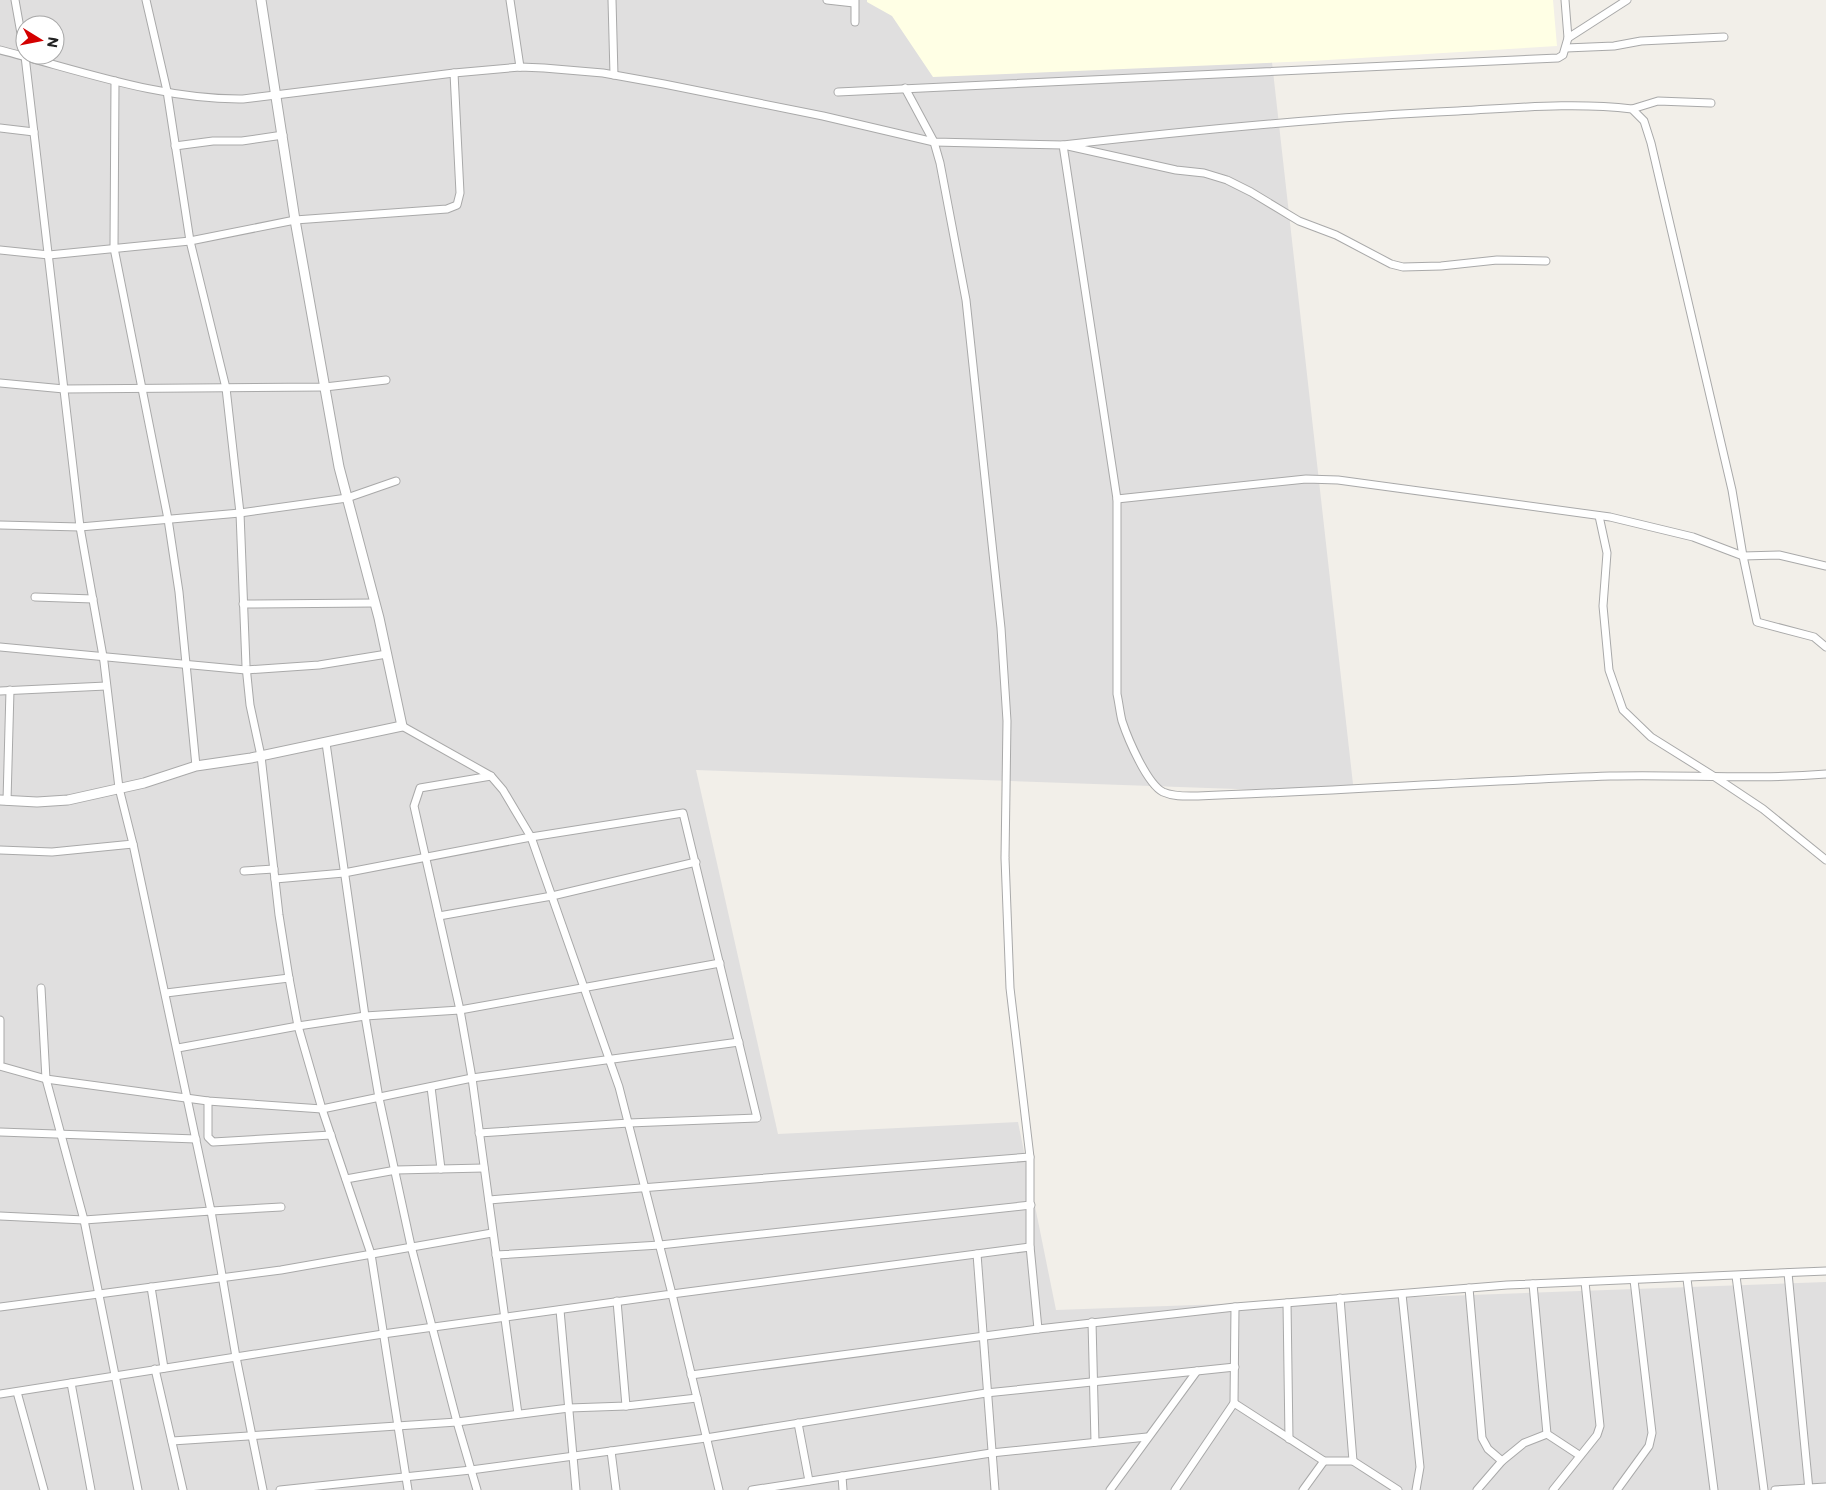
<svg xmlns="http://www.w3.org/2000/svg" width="1826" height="1490" font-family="Commissioner,sans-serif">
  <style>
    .residential { fill: #e0dfdf; fill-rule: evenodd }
    .education { fill: #ffffe5 }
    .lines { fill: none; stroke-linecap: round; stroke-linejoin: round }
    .minor-casing { stroke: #a9a9a9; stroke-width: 9 }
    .tertiary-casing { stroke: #a9a9a9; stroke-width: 11 }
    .minor { stroke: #fff; stroke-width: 7 }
    .tertiary { stroke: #fff; stroke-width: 9 }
  </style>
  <rect width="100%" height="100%" fill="#f2efe9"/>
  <path class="residential" d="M0,0h1265l89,793 -658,-23 82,364 240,-12 38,188 770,-28v208h-1826zM25,25h30v30h-30z"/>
  <polygon class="education" points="867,0 1553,0 1557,46 1311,61 933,77 892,16 867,2"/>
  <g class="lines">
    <defs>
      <g id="minor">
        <polyline points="146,0 167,91 190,241 226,388 240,513 246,666 250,705 261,756 279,915 289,978 298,1026 322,1109 371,1254 408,1490"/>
        <polyline points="510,0 520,67"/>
        <polyline points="612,0 614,75"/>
        <polyline points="827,0 854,3"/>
        <polyline points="855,0 855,22"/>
        <polyline points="1565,0 1568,38 1627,0"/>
        <polyline points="1566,48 1614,46 1641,41 1724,37"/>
        <path d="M0,50c79,20 161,50 243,49l211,-26 66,-6 24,1 59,5 61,11 159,32 111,26 129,3 54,354v195c2,9 3,19 5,27 6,18 25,63 41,71 11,5 24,4 35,4 138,-5 275,-15 412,-20 72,-2 144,4 216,-2"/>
        <polyline points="115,81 114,248 168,519 179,592 196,766"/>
        <polyline points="905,88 934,142 940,163 966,300 1001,628 1007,721 1005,858 1010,988 1030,1157 1030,1246 1038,1329 1235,1307 1507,1285 1826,1271"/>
        <polyline points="838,92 1558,58 1563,55 1568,38"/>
        <polyline points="1632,109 1658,101 1711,103"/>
        <polyline points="0,128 34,132"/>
        <path d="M1063,145c132,-15 263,-28 395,-34 58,-3 116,-9 174,-2l12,12 7,22 81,347 11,66 14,66 57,15 12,10"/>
        <polyline points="175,146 213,141 242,141 283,135"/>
        <polyline points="1068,146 1176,170 1204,173 1227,180 1251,192 1299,221 1336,235 1391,264 1403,267 1441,266 1497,260 1546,261"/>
        <polyline points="0,250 49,255 190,241 295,220 447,209 457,205 460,193 454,73"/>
        <polyline points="0,383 64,389 325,387 386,380"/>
        <polyline points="1117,499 1306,479 1338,480 1610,517 1693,537 1743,556 1779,555 1826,566"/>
        <polyline points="1599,516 1607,553 1603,606 1609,670 1623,710 1651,737 1715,777 1763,809 1826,860"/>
        <polyline points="0,525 80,527 240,513 347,498 396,481"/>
        <polyline points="35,597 93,599"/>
        <polyline points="243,604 375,603"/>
        <polyline points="0,647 246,670 319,665 387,654"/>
        <polyline points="0,691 106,686"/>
        <polyline points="326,743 365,1016 379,1098 411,1246 457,1422 477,1490"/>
        <polyline points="491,776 420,788 414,806 460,1010 472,1078 518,1414"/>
        <polyline points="7,801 10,690"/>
        <polyline points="133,844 211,1211 281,1207"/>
        <polyline points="0,850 52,852 133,844 119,788 104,662 80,527 25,56 15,0"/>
        <polyline points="244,871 274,869"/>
        <polyline points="275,879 344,873 531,837 683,813 757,1118 629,1123 479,1133"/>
        <polyline points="439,916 552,896 696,862"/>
        <polyline points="41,988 46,1079 84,1220 138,1490"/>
        <polyline points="166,993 289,978"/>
        <polyline points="0,1020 0,1062"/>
        <polyline points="178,1048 298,1026 365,1016 460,1010 720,963"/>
        <polyline points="0,1066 46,1079 208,1101 322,1109 472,1078 739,1042"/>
        <polyline points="431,1087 441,1169"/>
        <polyline points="208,1101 208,1137 213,1142 331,1135"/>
        <polyline points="0,1132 196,1139"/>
        <polyline points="346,1179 396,1170 484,1168"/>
        <polyline points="489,1200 1030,1157"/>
        <polyline points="0,1216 84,1220 211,1211 236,1357 263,1490"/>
        <polyline points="977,1254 995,1490"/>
        <polyline points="496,1255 660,1245 1031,1205"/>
        <polyline points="1788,1273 1809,1490"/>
        <polyline points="1736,1276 1764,1490"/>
        <polyline points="1687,1279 1714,1490"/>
        <polyline points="1533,1284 1547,1434 1579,1455"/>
        <polyline points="151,1287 164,1368"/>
        <polyline points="1469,1288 1482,1438 1488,1449 1502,1461 1477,1490"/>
        <polyline points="1402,1294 1420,1467 1416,1490"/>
        <polyline points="1340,1298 1353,1461"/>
        <polyline points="617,1301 626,1406"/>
        <polyline points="1287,1303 1289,1439"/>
        <polyline points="0,1307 281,1270 492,1233"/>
        <polyline points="560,1310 576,1490"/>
        <polyline points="1092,1322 1095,1442"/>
        <polyline points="155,1369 183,1490"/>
        <polyline points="691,1375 1038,1329"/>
        <polyline points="71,1383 91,1490"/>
        <polyline points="17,1392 44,1490"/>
        <polyline points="0,1394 383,1334 672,1294 619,1087 531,837 503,790 491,776 402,726"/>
        <polyline points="1234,1403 1324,1461 1353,1461 1398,1490"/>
        <polyline points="798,1423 809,1481"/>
        <polyline points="172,1441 457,1422 569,1408 626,1406 697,1398"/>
        <polyline points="611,1451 616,1490"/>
        <polyline points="1502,1461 1524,1443 1547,1434"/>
        <polyline points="842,1476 843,1490"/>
        <polyline points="280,1490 471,1470 706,1438 986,1393 1235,1367"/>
        <polyline points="719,1490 672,1294 1030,1247"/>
        <polyline points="752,1490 991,1453 1147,1437"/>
        <polyline points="1110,1490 1197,1371"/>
        <polyline points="1175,1490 1234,1403 1235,1307"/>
        <polyline points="1303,1490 1324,1461"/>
        <polyline points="1553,1490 1597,1435 1600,1426 1585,1282"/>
        <polyline points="1617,1490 1649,1446 1652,1433 1634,1280"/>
        <polyline points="1775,1490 1826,1487"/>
      </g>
      <polyline id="tertiary" points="0,800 37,802 68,800 144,783 196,766 251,758 402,726 379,618 339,467 295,220 261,0"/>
    </defs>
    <use href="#minor" class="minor-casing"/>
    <use href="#tertiary" class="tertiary-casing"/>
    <use href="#minor" class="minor"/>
    <use href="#tertiary" class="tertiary"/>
  </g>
  <g transform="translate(40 40) rotate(100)"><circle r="24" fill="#ffffff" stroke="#a7a7a7"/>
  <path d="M0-4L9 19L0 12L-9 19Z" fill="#d40000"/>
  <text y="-8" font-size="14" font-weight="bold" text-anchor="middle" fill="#222222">N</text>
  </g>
</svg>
